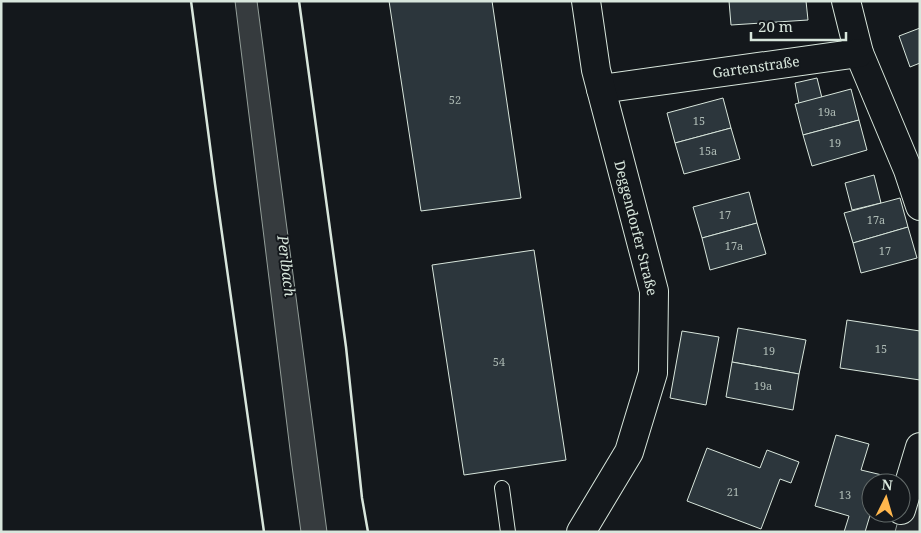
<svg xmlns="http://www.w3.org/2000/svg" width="921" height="533" font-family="'Noto Serif',serif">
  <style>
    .green { fill: #202428; stroke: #939e99 }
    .water { fill: #363b3e; stroke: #939e99 }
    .building { fill: #2c363c; stroke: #d8e6dc }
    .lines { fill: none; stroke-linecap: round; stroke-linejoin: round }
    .service-casing { stroke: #d8e6dc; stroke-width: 16 }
    .minor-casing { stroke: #d8e6dc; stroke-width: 30 }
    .service { stroke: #14181c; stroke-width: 14 }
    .minor { stroke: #14181c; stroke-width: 28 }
    .wall { stroke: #d8e6dc; stroke-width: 2.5 }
    .labels { text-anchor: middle; stroke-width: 4; stroke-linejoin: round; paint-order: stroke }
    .number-label { font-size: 11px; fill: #adbab4 }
    .street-label { font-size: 14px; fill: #d8e6dc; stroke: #14181c }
    .water-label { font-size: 15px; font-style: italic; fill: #d8e6dc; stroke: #14181c }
  </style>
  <rect width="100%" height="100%" fill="#14181c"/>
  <polygon class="green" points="920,476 920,532 895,532 900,513"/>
  <polygon class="water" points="235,1 257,1 327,532 301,532 292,466"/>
  <g class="building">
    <polygon points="389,1 492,1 521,198 421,211"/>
    <polygon points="729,1 806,1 808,20 731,25"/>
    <polygon points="920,28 920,63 910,67 899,36"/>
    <polygon points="817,78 822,98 799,104 795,83"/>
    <polygon points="851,89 859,120 803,135 795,104"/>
    <polygon points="723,98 731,128 675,143 667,113"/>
    <polygon points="859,120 867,150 812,166 803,135"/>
    <polygon points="731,128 740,159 684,174 675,143"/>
    <polygon points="874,175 881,203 852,210 845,183"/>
    <polygon points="749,192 757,223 702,238 693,207"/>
    <polygon points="900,198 908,227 853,243 844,213"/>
    <polygon points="757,223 766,254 710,270 702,238"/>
    <polygon points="908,227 917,258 861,273 853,243"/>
    <polygon points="534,250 566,460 464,475 432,265"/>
    <polygon points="847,320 920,331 920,380 840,368"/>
    <polygon points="738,328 806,340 799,374 732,362"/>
    <polygon points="682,331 719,337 706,405 670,398"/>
    <polygon points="732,362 799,374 793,410 726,397"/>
    <polygon points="836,435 869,444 861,470 882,475 879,483 871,483 871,512 865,532 844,532 849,516 815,506"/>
    <polygon points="707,448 760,468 767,450 799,462 791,483 780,479 761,529 687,501"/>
  </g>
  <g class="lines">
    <defs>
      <polyline id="service" points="502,488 508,532"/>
      <g id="minor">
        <polyline points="846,1 859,53 908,170 920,206"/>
        <polyline points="601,89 859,53"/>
        <polyline points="901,510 920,447"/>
        <polyline points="581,532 629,452 653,373 654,291 596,70 586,1"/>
      </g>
    </defs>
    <use href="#service" class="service-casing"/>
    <use href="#minor" class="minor-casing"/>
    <use href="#service" class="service"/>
    <use href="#minor" class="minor"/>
    <g class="wall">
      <polyline points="191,1 215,184 264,532"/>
      <polyline points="299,1 346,347 362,498 368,532"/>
    </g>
  </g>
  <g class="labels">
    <g class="number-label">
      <text x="455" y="104">52</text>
      <text x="827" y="116">19a</text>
      <text x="699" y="125">15</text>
      <text x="835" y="147">19</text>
      <text x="708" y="155">15a</text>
      <text x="725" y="219">17</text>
      <text x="876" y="224">17a</text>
      <text x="734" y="250">17a</text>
      <text x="885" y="255">17</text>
      <text x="881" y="353">15</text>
      <text x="769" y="355">19</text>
      <text x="499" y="366">54</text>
      <text x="763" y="390">19a</text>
      <text x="733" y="496">21</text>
      <text x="845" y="499">13</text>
    </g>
    <g class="street-label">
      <text transform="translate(756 67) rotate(-8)" y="5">Gartenstraße</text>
      <text transform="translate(636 228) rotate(76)" y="5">Deggendorfer Straße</text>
    </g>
    <g class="water-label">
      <text transform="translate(286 266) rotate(83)" y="5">Perlbach</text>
    </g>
  </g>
  <rect width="921" height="533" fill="none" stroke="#d8e6dc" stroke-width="5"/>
  <g transform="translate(886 498) rotate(5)"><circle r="24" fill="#14181c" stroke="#626a69"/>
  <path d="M0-4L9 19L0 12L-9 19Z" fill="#ffb74d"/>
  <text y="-8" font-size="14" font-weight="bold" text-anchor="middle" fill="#d8e6dc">N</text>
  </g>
  <path d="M751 32v8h95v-8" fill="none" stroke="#d8e6dc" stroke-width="2.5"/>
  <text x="758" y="32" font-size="15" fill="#d8e6dc" stroke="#14181c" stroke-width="4" paint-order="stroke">20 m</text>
</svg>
